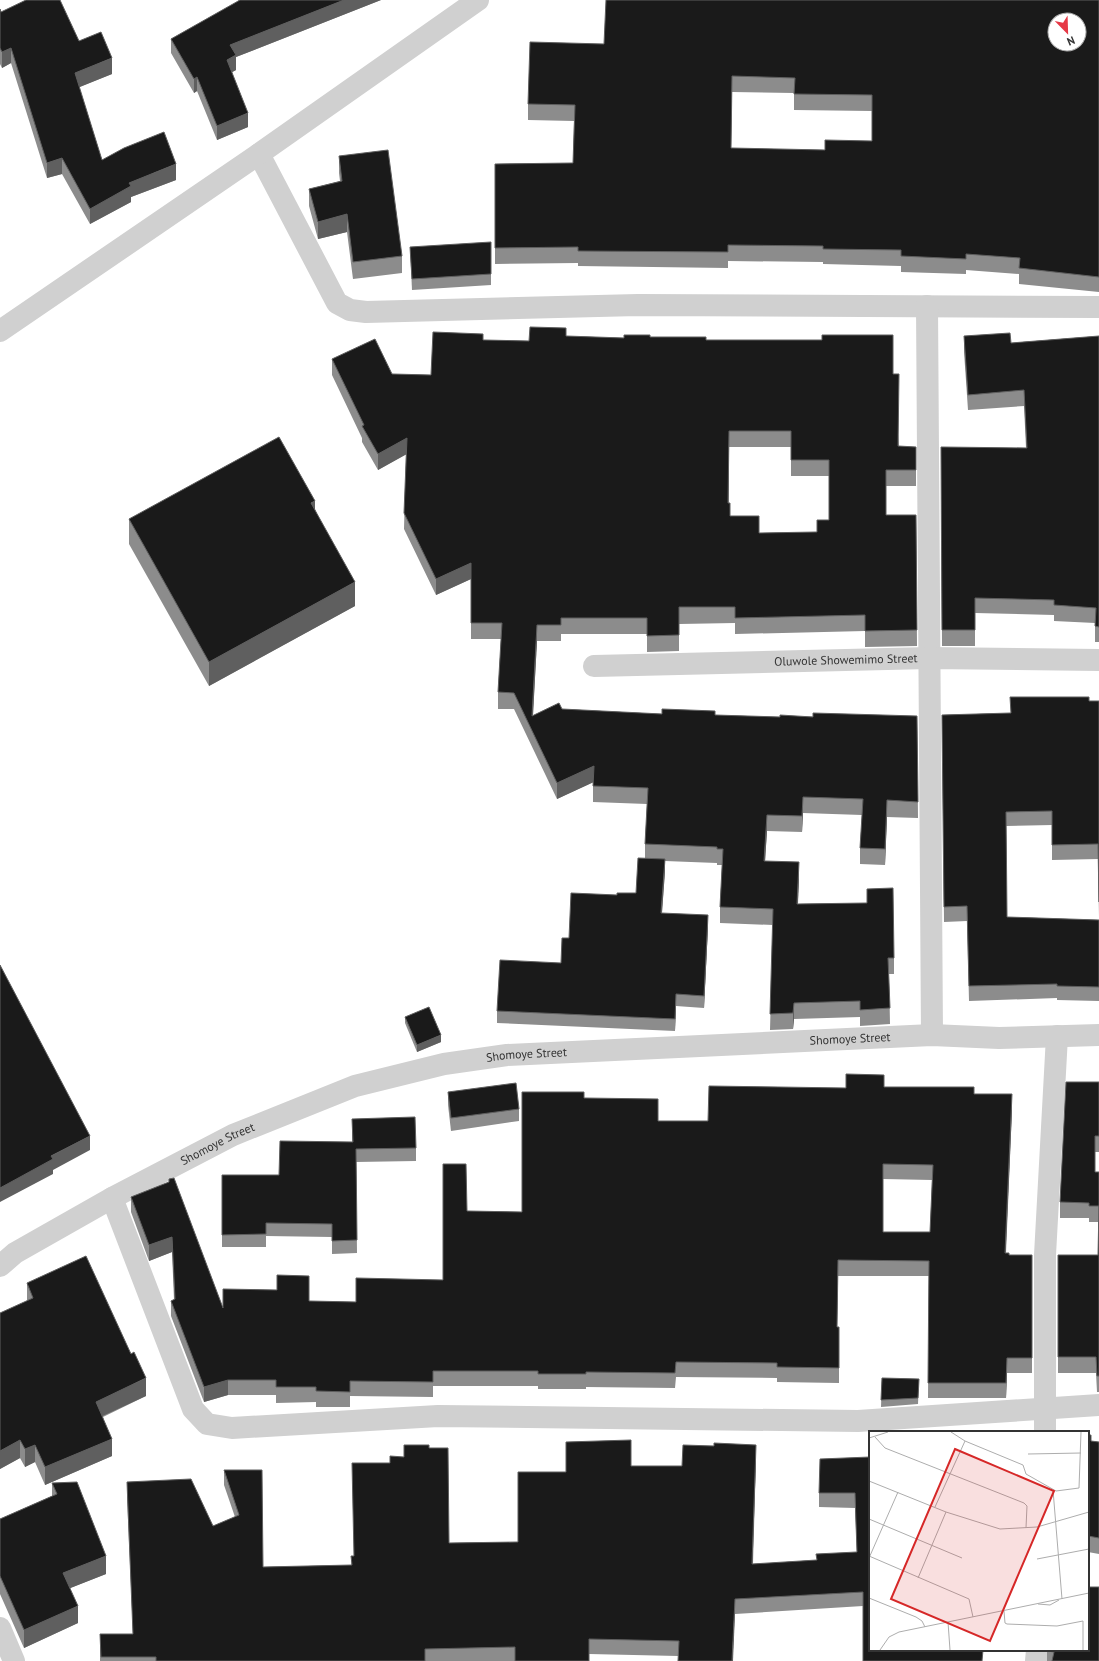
<svg xmlns="http://www.w3.org/2000/svg" width="1099" height="1661" font-family="'PT Sans',sans-serif">
  <style>
    .lines { fill: none; stroke-linecap: round; stroke-linejoin: round }
    .minor { stroke: #d0d0d0; stroke-width: 22 }
    .wall { fill: #8c8c8c; fill-rule: evenodd }
    .shaded-wall { fill: #5f5f5f }
    .building { fill: #1a1a1a; stroke: #5f5f5f; fill-rule: evenodd }
    .labels { text-anchor: middle; stroke-width: 4; stroke-linejoin: round; paint-order: stroke }
    .street-label { font-size: 12px; fill: #333; stroke: #fff }
    .inset-road { fill: none; stroke: #adadad; stroke-width: 1 }
    .view { fill: #d62828; fill-opacity: 0.15; stroke: #d62828; stroke-width: 2 }
    .inset-edge { fill: none; stroke: #333; stroke-width: 2 }
  </style>
  <rect width="100%" height="100%" fill="#fff"/>
  <g class="lines">
    <g class="minor">
      <polyline points="259,154 337,303 350,310 366,312 638,305 1099,307"/>
      <polyline points="927,306 932,1035"/>
      <polyline points="0,331 259,154 478,0"/>
      <path id="s1" d="M594,666l335,-8 170,2"/>
      <polyline points="112,1198 193,1409 207,1424 232,1428 438,1416 858,1421 1099,1405"/>
      <path id="s2" d="M0,1266l15,-13 97,-55 121,-63 122,-49 89,-22 63,-9 425,-20 67,3 100,-3"/>
      <polyline points="1045,1432 1045,1255 1057,1036"/>
      <polyline points="0,1628 14,1661"/>
      <polyline points="1036,1661 1037,1650"/>
    </g>
  </g>
  <g class="wall">
    <polygon points="238,0 381,0 236,57 236,70 232,72 248,127 217,140 197,91 194,93 171,53 171,39 239,1"/>
    <path d="M1099,0v292l-80,-8v-10l-53,-4v4l-65,-2v-6l-78,-2v-2l-95,-1v7l-150,-2v-3l-83,1v-100l78,-1 1,-42 -46,-1v-16l76,-60zM732,92l62,1v17l78,1v30l-47,9 -94,-2z"/>
    <polygon points="0,9 1,12 79,41 112,74 79,87 102,160 176,180 131,197 131,202 90,224 62,174 47,178 11,63 2,68 0,64"/>
    <polygon points="339,156 402,256 402,273 353,279 347,232 318,239 309,206 309,189 340,181 339,173"/>
    <polygon points="410,247 491,274 491,285 412,290"/>
    <path d="M566,336l58,2 26,-1 56,3 187,34 6,72 17,1v39h-30v29h30l1,131 -52,1v-16l-130,3v-11l-56,1v27l-32,1v-18h-86v7h-24l-4,75 29,-7 100,5 53,1 65,2 137,-1 1,102 -31,-1 -2,48 -25,-1v-16l2,-33 -59,-2 -1,19 -35,-1 -2,30 34,18 -1,25 69,-1v-14l27,69v16h-5l1,50 -30,2v-9l-66,2 -1,10 -23,1 3,-105 -53,-2v-16l2,-42h-5v-2l-52,-2v10l-3,42 46,14 -4,81 -28,-2 -1,25 -178,-8v-12l64,-48 8,-25 48,-43 19,-2 9,-35v-14l2,-40 -54,-2v-20l-36,17 -43,-90h-16v-17l3,-53h-30v-60l-35,16 -32,-66 2,-75 -28,16 -16,-28v-4l-30,-63v-16l60,15 39,1 52,-35 46,1zM729,447h62v29h38v44l-12,12 -58,1 -29,-17 -1,-13z"/>
    <polygon points="964,336 1011,343 1099,336 1099,642 1095,642 1095,623 1054,621 1054,615 975,613 975,646 942,646 941,447 1026,448 1024,406 968,410 964,352"/>
    <polygon points="315,509 355,606 209,686 129,544 129,519"/>
    <polygon points="1089,701 1099,701 1099,917 1098,859 1052,860 1052,825 1006,826 1007,917 1099,920 1099,1001 1057,1000 1057,998 969,1001 967,921 944,922 942,715 1010,713"/>
    <polygon points="405,1017 441,1042 417,1052 405,1023"/>
    <polygon points="1099,1082 1099,1152 1095,1152 1095,1172 1099,1172 1099,1392 1097,1392 1096,1373 1058,1373 1058,1255 1098,1255 1098,1222 1089,1222 1089,1218 1060,1218 1060,1202"/>
    <path d="M884,1087l90,7 38,16 -6,143 3,2h23v118h-25l-1,25h-78l1,-122h-91l-1,51h2v56l-62,-1v-4l-101,-1 -1,11 -89,-1v2h-48v-3h-105v11l-83,-1v11h-34v-5l-40,1v-8h-48l-24,7 -33,-86v-15l3,-1 -2,-48 -23,9 -18,-49v-15l38,-15 54,126 86,-7 47,1 87,-22 24,-69 55,1 62,-114 74,23h50l138,-33zM883,1179l49,1 -2,52h-47z"/>
    <polygon points="448,1092 519,1109 519,1121 451,1131 448,1105"/>
    <polygon points="352,1119 416,1148 416,1161 356,1162 357,1253 332,1254 332,1237 266,1236 266,1247 222,1247 222,1175 279,1175 352,1142"/>
    <polygon points="27,1283 146,1396 103,1417 112,1456 45,1485 35,1462 25,1467 20,1458 0,1469 27,1300"/>
    <polygon points="882,1378 919,1379 918,1404 881,1407"/>
    <polygon points="1088,1435 1091,1441 1099,1442 1099,1554 1088,1552"/>
    <polygon points="429,1448 449,1543 518,1542 566,1472 631,1466 682,1466 756,1459 753,1564 816,1560 857,1552 855,1508 819,1507 819,1493 870,1457 863,1661 863,1606 735,1614 678,1656 589,1654 589,1661 100,1661 100,1634 133,1634 127,1497 127,1482 213,1526 235,1517 224,1485 224,1470 263,1567 351,1565 354,1556 390,1463 404,1457"/>
    <polygon points="52,1483 106,1574 70,1588 78,1623 24,1648 0,1594 0,1519 52,1496"/>
    <polygon points="1047,1650 1099,1661 1047,1661"/>
  </g>
  <g class="shaded-wall">
    <polygon points="344,0 381,0 236,57 236,70 227,75 227,60 230,45"/>
    <polygon points="11,48 11,63 2,68 2,52"/>
    <polygon points="112,58 112,74 75,89 75,73"/>
    <polygon points="197,77 197,91 194,93 194,79"/>
    <polygon points="248,113 248,127 217,140 217,126"/>
    <polygon points="62,158 62,174 47,178 47,163"/>
    <polygon points="176,164 176,180 131,197 131,202 90,224 90,209 129,183"/>
    <polygon points="347,214 347,232 318,239 318,222"/>
    <polygon points="407,438 407,454 378,470 378,454"/>
    <polygon points="315,501 315,526 311,503"/>
    <polygon points="471,563 471,579 436,595 436,579"/>
    <polygon points="355,582 355,606 209,686 209,662"/>
    <polygon points="537,625 537,641 532,732 532,716"/>
    <polygon points="594,766 594,782 557,799 557,783"/>
    <polygon points="803,797 803,813 802,832 802,816"/>
    <polygon points="887,800 887,817 885,865 885,849"/>
    <polygon points="767,815 767,831 764,877 764,861"/>
    <polygon points="665,859 665,871 661,925 661,913"/>
    <polygon points="799,862 799,879 797,920 797,904"/>
    <polygon points="708,915 708,927 704,1008 704,996"/>
    <polygon points="676,994 676,1006 675,1031 675,1019"/>
    <polygon points="794,1003 794,1019 793,1029 793,1013"/>
    <polygon points="441,1035 441,1042 417,1052 417,1045"/>
    <polygon points="1012,1094 1012,1110 1005,1268 1005,1253"/>
    <polygon points="90,1136 90,1150 53,1170 53,1174 0,1202 0,1188 51,1156"/>
    <polygon points="172,1237 172,1252 149,1261 149,1245"/>
    <polygon points="1007,1358 1007,1373 1006,1398 1006,1383"/>
    <polygon points="146,1378 146,1396 96,1419 96,1402"/>
    <polygon points="228,1380 228,1395 204,1402 204,1387"/>
    <polygon points="112,1439 112,1456 45,1485 45,1467"/>
    <polygon points="20,1440 20,1458 0,1469 0,1451"/>
    <polygon points="35,1445 35,1462 25,1467 25,1449"/>
    <polygon points="756,1445 756,1459 752,1578 752,1564"/>
    <polygon points="106,1556 106,1574 63,1591 63,1573"/>
    <polygon points="735,1599 735,1614 733,1661 732,1661"/>
    <polygon points="78,1606 78,1623 24,1648 24,1630"/>
  </g>
  <g class="building">
    <polygon points="26,0 60,0 79,41 101,32 112,58 75,73 102,160 124,148 164,132 176,164 129,183 131,186 90,209 62,158 47,163 11,48 2,52 0,48 0,9 1,12"/>
    <polygon points="240,0 344,0 230,45 236,55 227,60 248,113 217,126 197,77 194,79 171,39"/>
    <path d="M606,0h493v277l-80,-9 1,-10 -54,-4v5l-65,-3v-6l-78,-1v-3l-95,-1v7l-150,-1v-4l-83,1v-84l78,-1 2,-58 -47,-1 2,-62 74,2zM1055,20h24v24h-24zM732,76l63,2 -1,16 78,1v46l-47,-1v10l-94,-2z"/>
    <polygon points="388,150 402,256 353,262 347,214 318,222 309,189 342,181 339,156"/>
    <polygon points="491,242 491,274 412,279 410,247"/>
    <path d="M530,327l36,1v8l58,2v-3h26v2h56v3h116v-5h71v39h6l-1,72 18,1v23h-30v45h30l1,115 -52,1v-16l-130,3v-11h-56v28l-32,1v-18h-86v7h-24l-5,91 27,-13 3,6 100,5v-5l53,2v4l65,2v-2l33,2v-4l104,3 1,86 -31,-2 -2,49 -25,-1 3,-49 -60,-2 -1,19 -35,-1 -3,46 35,1 -2,42 70,-1v-14l26,-1 1,70h-6l2,50 -30,2v-9l-66,2 -1,10 -23,1 3,-105 -53,-2 3,-58h-6v-2l-72,-3 3,-56 -55,-2 1,-20 -37,17 -43,-90 -16,-1 4,-69h-31v-60l-35,16 -32,-66 3,-75 -29,16 -16,-28 2,-1 -32,-66 43,-20 17,35 39,1 2,-43 50,2v6l46,1zM729,431h62v29h38v60h-12v12l-58,1v-17h-29v-13h-2z"/>
    <polygon points="1010,333 1011,343 1099,336 1099,627 1095,626 1096,608 1054,605 1054,600 975,598 975,630 942,630 941,447 1027,448 1024,390 968,395 964,336"/>
    <polygon points="279,437 315,501 311,503 355,582 209,662 129,519"/>
    <polygon points="1010,697 1089,697 1089,701 1099,701 1099,902 1098,844 1052,845 1052,811 1006,812 1007,917 1099,920 1099,987 1057,986 1057,984 969,986 967,906 944,907 942,715 1011,713"/>
    <polygon points="638,858 665,859 661,913 708,915 704,996 676,994 675,1019 497,1011 500,960 561,963 562,938 569,938 571,893 617,895 617,893 636,893"/>
    <polygon points="0,965 90,1136 51,1156 53,1159 0,1188"/>
    <polygon points="429,1007 441,1035 417,1045 405,1017"/>
    <path d="M846,1074l38,1v12h90v7h38l-7,159h4v2h23v103h-25l-1,25h-78l1,-122 -91,-1 -1,67h2v41l-62,-1v-4l-101,-1 -1,11 -89,-1v2h-48v-3h-105v11l-83,-1v11l-34,-1v-4h-40v-7h-48l-24,7 -33,-86 4,-2 -3,-62 -23,8 -18,-48 38,-15v-3l5,-1 49,130v-19l54,1v-15l32,1v25l47,1v-24l87,2v-116h23l1,47 55,1v-120h62v6l74,1v22h50l1,-35 137,2zM883,1164l50,1 -3,67h-47z"/>
    <polygon points="1066,1082 1099,1082 1099,1136 1095,1136 1095,1172 1099,1172 1099,1376 1097,1376 1096,1357 1058,1357 1058,1255 1098,1255 1099,1206 1089,1206 1089,1203 1060,1202"/>
    <polygon points="516,1083 519,1109 451,1118 448,1092"/>
    <polygon points="415,1117 416,1148 356,1149 357,1240 332,1241 332,1224 266,1223 266,1234 222,1235 222,1175 279,1175 280,1141 353,1142 352,1119"/>
    <polygon points="86,1256 131,1354 134,1352 146,1378 96,1402 112,1439 45,1467 35,1445 25,1449 20,1440 0,1451 0,1313 33,1298 27,1283"/>
    <polygon points="882,1378 919,1379 918,1398 881,1400"/>
    <polygon points="1088,1435 1091,1435 1091,1441 1099,1442 1099,1538 1088,1536"/>
    <polygon points="631,1440 631,1466 682,1466 683,1445 714,1446 714,1443 756,1445 752,1564 817,1560 816,1554 857,1552 855,1493 819,1493 820,1459 870,1457 870,1650 983,1650 982,1661 863,1661 863,1592 735,1599 732,1661 678,1661 679,1641 589,1639 589,1661 515,1661 515,1647 425,1649 425,1661 156,1661 156,1657 101,1657 100,1634 133,1634 127,1482 191,1479 213,1526 239,1515 224,1470 262,1470 263,1567 352,1565 351,1556 354,1556 352,1463 390,1463 390,1456 404,1457 404,1445 429,1445 429,1448 448,1448 449,1543 518,1542 518,1472 566,1472 566,1442"/>
    <polygon points="77,1482 106,1556 63,1573 78,1606 24,1630 0,1576 0,1519 57,1494 52,1483"/>
    <polygon points="1088,1587 1099,1587 1099,1661 1052,1661 1054,1652 1047,1651 1047,1650 1088,1650"/>
  </g>
  <g class="labels">
    <g class="street-label">
      <text dy="4" stroke="none"><textPath href="#s1" startOffset="252">Oluwole Showemimo Street</textPath></text>
      <text dy="4" stroke="none"><textPath href="#s2" startOffset="898">Shomoye Street</textPath></text>
      <text dy="4" stroke="none"><textPath href="#s2" startOffset="574">Shomoye Street</textPath></text>
      <text dy="4" stroke="none"><textPath href="#s2" startOffset="250">Shomoye Street</textPath></text>
    </g>
  </g>
  <g transform="translate(869 1431)">
    <rect width="220" height="220" fill="#fff"/>
    <path class="inset-road" d="M82,1l14,9 58,24 3,9 30,17 23,-3 2,-56M6,6l10,11 139,55 3,3 -1,22M0,7l19,-6M159,23l53,-1M0,50l77,31 54,17 37,-2 52,-15M184,59l9,109M66,76l30,-66M0,88l93,39M0,125l100,43 4,18M0,127l29,-66M168,128l52,-10M49,147l28,-66M0,167l47,19 6,4 3,6M169,173l12,1 9,-5M135,180l1,12 2,1 50,2 26,-5v29M79,191l2,28M11,219l9,-13 10,-5 190,-39"/>
    <path class="view" d="M86,18l99,42 -64,150 -99,-42z"/>
    <rect width="220" height="220" class="inset-edge"/>
  </g>
  <g transform="translate(1067 32) rotate(157)"><circle r="19" fill="#ffffff" stroke="#adadad"/>
  <path d="M0-3L7 15L0 10L-7 15Z" fill="#e63946"/>
  <text y="-6" font-size="11" font-weight="bold" text-anchor="middle" fill="#333333">N</text>
  </g>
</svg>
